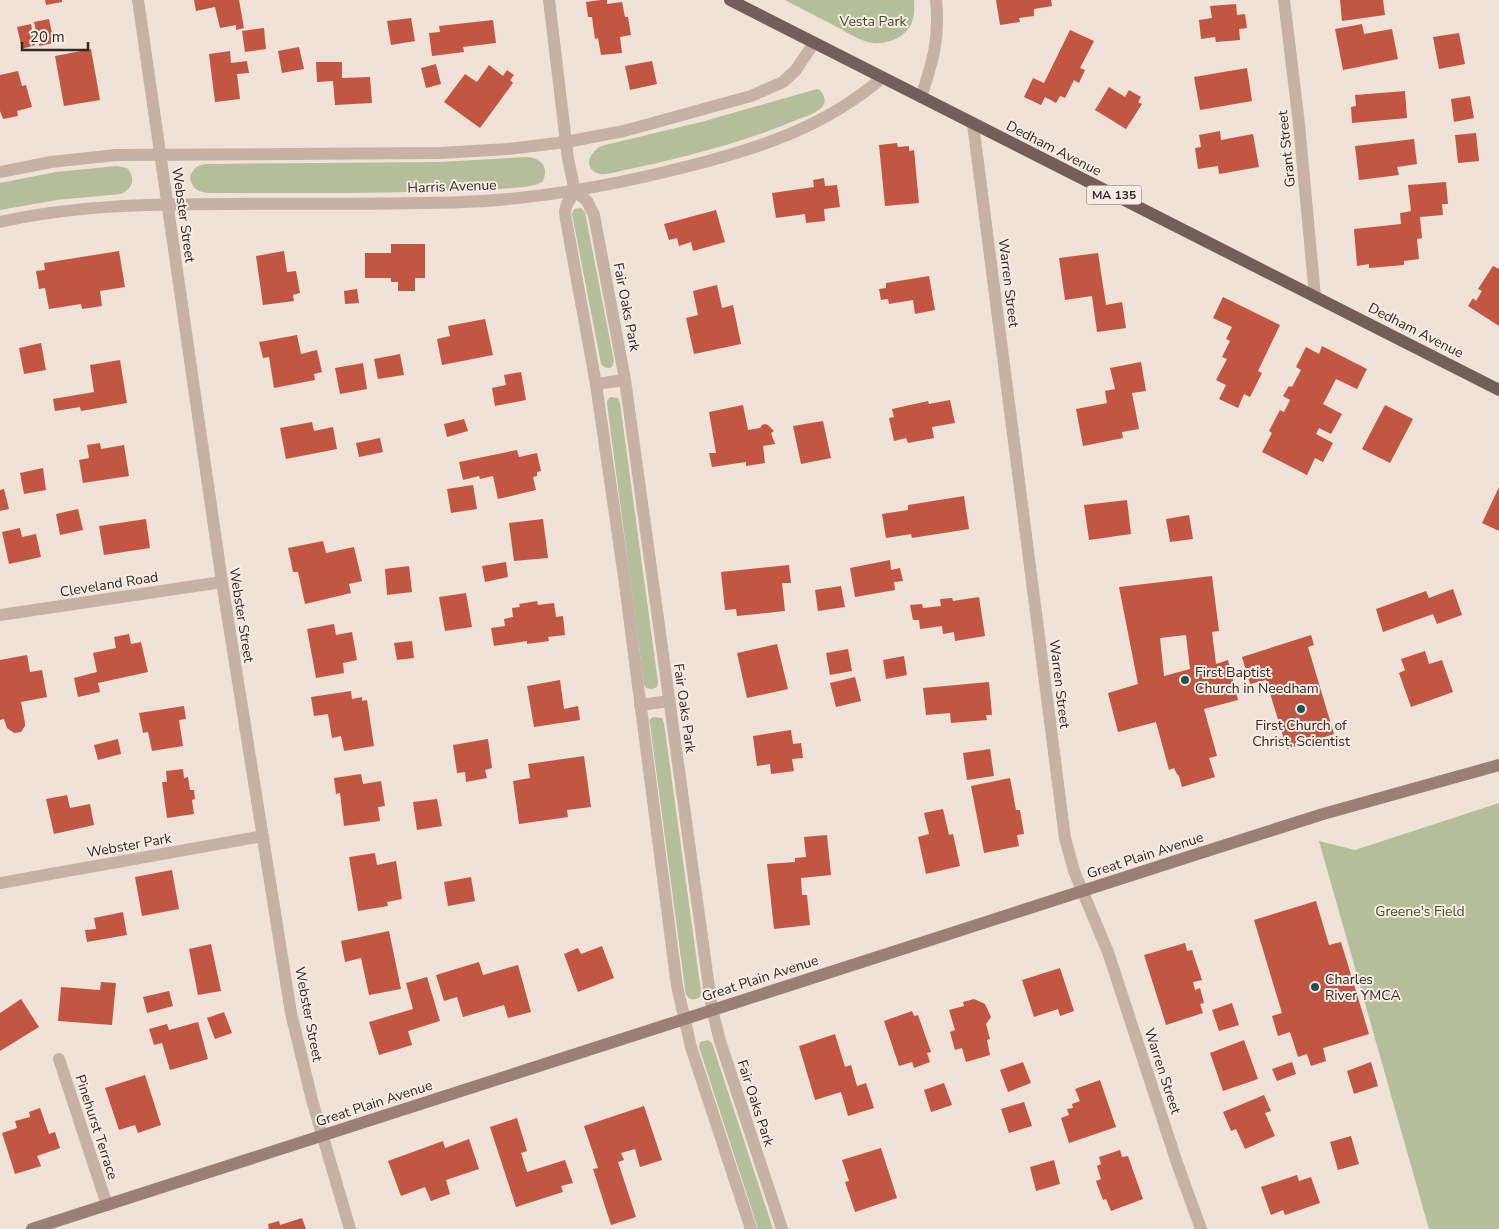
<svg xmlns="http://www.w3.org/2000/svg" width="1499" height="1229" font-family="'Nunito Sans',sans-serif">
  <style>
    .green { fill: #b4be98 }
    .building { fill: #c25643; fill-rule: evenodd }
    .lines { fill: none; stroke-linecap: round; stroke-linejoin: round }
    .minor { stroke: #c7b1a4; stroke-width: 12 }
    .tertiary { stroke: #c7b1a4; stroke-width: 12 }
    .secondary { stroke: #9a7f75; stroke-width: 12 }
    .primary { stroke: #745e57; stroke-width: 12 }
    .poi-dot { fill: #1d5251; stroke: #f8ece3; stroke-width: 2 }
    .labels { text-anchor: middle; stroke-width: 4; stroke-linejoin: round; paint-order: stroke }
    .shield { fill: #f8ece3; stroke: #6d635e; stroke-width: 1 }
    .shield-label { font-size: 12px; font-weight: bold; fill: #322825 }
    .park-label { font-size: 14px; fill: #45502a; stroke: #f8ece3 }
    .street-label { font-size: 14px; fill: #322825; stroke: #f8ece3 }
    .poi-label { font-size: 14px; fill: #322825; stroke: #f8ece3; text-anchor: start }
  </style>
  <rect width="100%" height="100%" fill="#f0e2d7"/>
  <g class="green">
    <path d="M785,0h129c1,14 0,26 -12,35 -8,6 -19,9 -29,8 -13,-2 -25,-10 -36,-16 -17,-9 -35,-18 -52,-27z"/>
    <path d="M817,89l3,1c4,5 7,12 2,17 -6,7 -19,10 -28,14 -55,23 -119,39 -178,51 -5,1 -11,3 -16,2 -18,-5 -11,-21 1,-28l100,-24z"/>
    <path d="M528,157c14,1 22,12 14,25 -11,7 -52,7 -67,8 -89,4 -178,3 -267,3 -10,-1 -16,-5 -18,-15 2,-9 7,-13 16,-14l233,-2z"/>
    <path d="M117,166l10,2c9,10 6,21 -6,26l-64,6 -57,10v-27l56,-11z"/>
    <path d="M581,208l4,4 29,149 -2,6c-4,2 -8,1 -11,-3l-29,-150 2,-5z"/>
    <polygon points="610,397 618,398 620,403 658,682 657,687 652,689 646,688 644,684 607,404 607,401"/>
    <path d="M653,717l9,1 2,5 37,268v5c-8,7 -15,3 -16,-7l-35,-265 -1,-3z"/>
    <polygon points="1499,803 1499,1229 1429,1229 1319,841 1355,850"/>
    <polygon points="708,1040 712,1043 773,1229 758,1229 699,1047 700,1042"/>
  </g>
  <g class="building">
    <polygon points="45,0 62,0 62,2 46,5"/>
    <polygon points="194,0 239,0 244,28 236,30 236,25 220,28 215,7 196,11"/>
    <polygon points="601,0 607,0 607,4 622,2 625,17 628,17 631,35 620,37 622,53 601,55 598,38 595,39 592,17 588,17 586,2"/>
    <polygon points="996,0 1051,0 1052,6 1034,9 1034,16 1019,18 1020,22 1000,25"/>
    <polygon points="1340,0 1383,0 1385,15 1342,21"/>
    <polygon points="1236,4 1237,15 1245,14 1247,28 1239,29 1240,40 1216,42 1215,37 1201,39 1199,20 1212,18 1210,6"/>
    <polygon points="411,18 415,41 391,45 387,21"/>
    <polygon points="49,19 54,43 39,46 34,22"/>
    <polygon points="493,20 496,43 463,47 464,52 432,56 429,33 440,32 439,26"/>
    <polygon points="31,24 35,45 22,49 17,27"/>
    <polygon points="1362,24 1364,34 1392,29 1398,59 1343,70 1335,29"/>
    <polygon points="264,28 266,49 245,52 242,31"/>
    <polygon points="1070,30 1094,41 1080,68 1085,70 1079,83 1074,80 1065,98 1060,96 1056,103 1045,97 1041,105 1024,97 1033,78 1044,83"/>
    <polygon points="1459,33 1465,64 1439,69 1433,37"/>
    <polygon points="299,47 304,69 282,73 278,51"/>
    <polygon points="91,49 100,100 64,106 55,56"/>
    <polygon points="230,51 231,63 247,61 249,73 237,74 240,99 215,102 209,54"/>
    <polygon points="652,61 657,84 630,90 625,66"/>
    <polygon points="316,62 342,62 342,78 370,77 372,103 335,105 333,81 317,82"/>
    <polygon points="436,64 441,84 426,88 421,68"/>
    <polygon points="489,65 503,76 507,70 514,75 510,80 513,83 480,128 444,102 465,74 477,82"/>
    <polygon points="1247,68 1252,101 1200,110 1194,77"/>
    <polygon points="18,71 22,86 26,85 32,107 17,111 18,116 3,119 0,111 0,75"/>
    <polygon points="1109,87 1125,97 1129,90 1141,97 1138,102 1142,104 1126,129 1095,110"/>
    <polygon points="1405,91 1407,118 1352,123 1351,107 1356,106 1355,95"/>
    <polygon points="1470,96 1474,118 1454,122 1451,99"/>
    <polygon points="1220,131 1221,140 1253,134 1259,167 1219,174 1218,166 1198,169 1195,148 1201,147 1199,135"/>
    <polygon points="1476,133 1479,161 1458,163 1455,135"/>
    <polygon points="1414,139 1417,164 1397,167 1399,175 1359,180 1355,146"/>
    <polygon points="897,143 898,147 909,146 909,151 914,150 919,203 885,206 879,145"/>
    <polygon points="824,178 825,186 837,185 840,207 824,209 825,221 806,223 805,214 776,218 772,193 814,187 813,180"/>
    <polygon points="1446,182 1448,204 1442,204 1443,215 1420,217 1422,238 1417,239 1419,259 1404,261 1404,265 1369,268 1369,264 1357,266 1354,229 1401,224 1400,213 1411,211 1408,185"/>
    <polygon points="716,210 725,242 693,251 691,242 679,246 677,238 669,240 664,224"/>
    <polygon points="391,244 425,244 425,278 415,278 415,291 398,291 398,282 391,282 391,278 365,278 365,253 391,253"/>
    <polygon points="119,251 125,287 100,291 102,306 82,309 81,304 49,309 45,288 39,289 36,271 45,270 44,263"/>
    <polygon points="284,251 287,272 296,271 300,293 293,295 294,301 263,305 256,256"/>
    <polygon points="1098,253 1106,305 1122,302 1126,328 1097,332 1092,296 1065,300 1059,258"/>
    <polygon points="1493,266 1499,269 1499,326 1468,306 1473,298 1476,301 1482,291 1478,289"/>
    <polygon points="929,276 935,310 915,314 913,300 889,304 888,299 881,300 879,289 886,288 886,283"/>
    <polygon points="717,285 722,308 733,305 741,344 694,354 686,318 698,315 693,291"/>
    <polygon points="357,289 359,303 345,304 344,291"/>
    <polygon points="1223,297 1280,325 1258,371 1262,373 1250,397 1244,394 1238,408 1219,399 1226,385 1216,380 1227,359 1222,357 1230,341 1226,339 1232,327 1213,318"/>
    <polygon points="485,319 493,355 442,365 437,339 450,336 448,326"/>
    <polygon points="297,335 301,354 317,350 322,372 314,374 315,380 274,388 269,357 263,358 259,342"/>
    <polygon points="41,343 46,370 24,374 19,348"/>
    <polygon points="1322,346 1367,369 1357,389 1336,379 1323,404 1342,414 1331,434 1319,428 1316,434 1333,443 1323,462 1315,458 1307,475 1262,452 1272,433 1269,431 1280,410 1284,412 1290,400 1283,396 1289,386 1292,387 1301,370 1296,367 1306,347 1319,354"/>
    <polygon points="400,354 404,375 378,379 374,359"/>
    <polygon points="120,360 127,403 81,411 80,407 55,411 53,399 94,392 90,365"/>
    <polygon points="1141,362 1146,391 1132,393 1139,429 1122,432 1123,438 1083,446 1076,409 1107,403 1105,391 1115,389 1110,368"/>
    <polygon points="363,363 367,389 340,394 335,368"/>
    <polygon points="521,372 526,400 495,406 492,388 506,385 504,375"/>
    <polygon points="950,400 955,423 932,427 934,438 908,443 906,438 894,441 889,418 894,417 892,409 928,401 929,404"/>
    <polygon points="743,405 748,430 760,428 762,425 765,424 768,425 774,431 771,433 775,444 763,446 765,463 746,466 746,462 712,467 709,453 716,453 709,412"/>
    <polygon points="1385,405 1413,419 1390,463 1362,449"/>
    <polygon points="464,419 468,431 447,437 444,424"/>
    <polygon points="823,421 831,458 801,464 793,426"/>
    <polygon points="312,422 314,431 333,427 337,449 286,459 280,428"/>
    <polygon points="380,438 383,452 359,457 356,443"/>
    <polygon points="100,443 101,449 124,445 129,476 83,483 79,460 89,458 87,445"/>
    <polygon points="517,450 519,457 537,453 541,471 537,472 537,476 533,477 536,490 498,499 493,476 480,479 479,476 463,480 459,462"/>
    <polygon points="43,468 46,490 24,494 20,473"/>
    <polygon points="473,485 477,509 451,513 447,489"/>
    <polygon points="1499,487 1499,531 1482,523"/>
    <polygon points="4,489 9,509 0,511 0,490"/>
    <polygon points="964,496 969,529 912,538 911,534 886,538 882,514 908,510 908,505"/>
    <polygon points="1127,500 1131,534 1089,540 1084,505"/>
    <polygon points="78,509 83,530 60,535 56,514"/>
    <polygon points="1189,515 1193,539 1170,542 1166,519"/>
    <polygon points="146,519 150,548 104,555 99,526"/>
    <polygon points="543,519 548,558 514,561 509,523"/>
    <polygon points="20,528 22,537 36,534 41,557 9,564 2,532"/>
    <polygon points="323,541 326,553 354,547 362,581 349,584 351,593 305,604 298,572 293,572 288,548"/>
    <polygon points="890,560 891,570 900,568 903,581 894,582 895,590 855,597 850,568"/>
    <polygon points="506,562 508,577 485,582 482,566"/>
    <polygon points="789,565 791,583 782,583 785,611 737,616 736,609 725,610 721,572"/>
    <polygon points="409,566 412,592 387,595 385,569"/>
    <path d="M1212,576l7,55 -7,1 4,32 12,-4 10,40 -34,9 13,47 -8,2 6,19 -33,10 -3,-11 -2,-2 -3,-6 -5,2 -13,-48 -38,10 -10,-39 30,-9 -19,-97zM1186,635l4,34 -26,7 -4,-38z"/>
    <polygon points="841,586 845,607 818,611 815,590"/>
    <polygon points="1453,589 1462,615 1437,624 1433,614 1383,632 1376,609 1426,591 1429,598"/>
    <polygon points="466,593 472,627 445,631 439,597"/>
    <polygon points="979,597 985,636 955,641 954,632 943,634 942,626 920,629 919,620 913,620 910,605 922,604 923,608 941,606 940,599 952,598 953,601"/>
    <polygon points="537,601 538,605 554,603 556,617 563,616 565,635 548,637 549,641 527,644 527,641 494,646 491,628 505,626 504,619 513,617 512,608 520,607 519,604"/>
    <polygon points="334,624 336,635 352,632 357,660 343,663 344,673 316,678 307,629"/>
    <polygon points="129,634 131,644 141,642 148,672 98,683 100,692 78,697 74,678 97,672 93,653 116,648 114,637"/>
    <polygon points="1311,635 1314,645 1308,647 1334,734 1287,749 1266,680 1250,684 1242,657"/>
    <polygon points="412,641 414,658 397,660 394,643"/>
    <polygon points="777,644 788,689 747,698 737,653"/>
    <polygon points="848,649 852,671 830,675 826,653"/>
    <polygon points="1425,651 1429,664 1442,660 1453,692 1411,707 1399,673 1405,670 1401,659"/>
    <polygon points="27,655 30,672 42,670 47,697 21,702 25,723 25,726 21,732 14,733 7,728 4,719 0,720 0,660"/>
    <polygon points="904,656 907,675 886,679 883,660"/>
    <polygon points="855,677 861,701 836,707 830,683"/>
    <polygon points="560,680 564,709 578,706 580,720 534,727 527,686"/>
    <polygon points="989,682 992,715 986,715 987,720 951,723 950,713 926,715 923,688"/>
    <polygon points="351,691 352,699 362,697 362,701 367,700 374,746 344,751 341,736 332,738 328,714 314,716 311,697"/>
    <polygon points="184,706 186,719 179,720 183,746 152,751 148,732 143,733 139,713"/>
    <polygon points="791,730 793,744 801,743 803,758 792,759 794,771 771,774 770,764 757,766 753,736"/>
    <polygon points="118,739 121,754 98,760 94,745"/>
    <polygon points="488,739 492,768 485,770 487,778 466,782 465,772 457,773 453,745"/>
    <polygon points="990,749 994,776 967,780 963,753"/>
    <polygon points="584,756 591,807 567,810 568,817 519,824 513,781 530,778 528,764"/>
    <polygon points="183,769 184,778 188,777 190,790 194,790 195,799 192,800 194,814 167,818 162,782 167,782 166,771"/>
    <polygon points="361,774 363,784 381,781 385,806 378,807 380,821 344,826 340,793 336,794 334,778"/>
    <polygon points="1010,778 1016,810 1020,810 1024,834 1017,835 1019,846 984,853 971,786"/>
    <polygon points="67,795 70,808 90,804 94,825 54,834 46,799"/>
    <polygon points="437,799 442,826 417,830 413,802"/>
    <polygon points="943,809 949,835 953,834 960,866 926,874 918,837 929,834 924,813"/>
    <polygon points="827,835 831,875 801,878 802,895 807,895 810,925 774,929 767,864 795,862 795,858 806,857 804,837"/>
    <polygon points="375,853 377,865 396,861 402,899 387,902 388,906 358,911 349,857"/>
    <polygon points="172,870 179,909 142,916 135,877"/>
    <polygon points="471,877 475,901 448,906 444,882"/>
    <polygon points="1316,901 1329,945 1341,942 1369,1034 1323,1048 1326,1061 1311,1066 1307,1054 1298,1057 1290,1032 1278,1036 1272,1016 1282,1013 1254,920"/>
    <polygon points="123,912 127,935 87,942 85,930 96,929 94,918"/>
    <polygon points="389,931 401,989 369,995 361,958 345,962 341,941"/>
    <polygon points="1185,943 1187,951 1192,950 1202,980 1193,982 1195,990 1200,988 1204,1003 1200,1004 1203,1013 1166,1025 1144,955"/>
    <polygon points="211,944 221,991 198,995 189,949"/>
    <polygon points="602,946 614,978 578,992 564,954 578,948 581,954"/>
    <polygon points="479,962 483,975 518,965 531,1012 508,1018 504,1005 463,1017 457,997 444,1001 436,975"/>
    <polygon points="1060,968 1074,1011 1060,1016 1058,1009 1034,1017 1022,980"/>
    <polygon points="427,977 440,1021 408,1031 412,1045 379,1055 369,1022 413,1009 406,983"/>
    <polygon points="101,982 116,983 112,1025 58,1021 61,987 100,990"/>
    <polygon points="169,991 173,1006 147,1013 143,997"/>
    <polygon points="21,999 39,1027 0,1051 0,1013"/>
    <polygon points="974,999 985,1004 991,1017 986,1024 990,1039 987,1040 990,1055 966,1062 962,1048 955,1050 950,1032 955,1030 949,1010 964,1006 963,1002"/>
    <polygon points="1232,1003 1239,1025 1219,1031 1212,1010"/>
    <polygon points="912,1011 914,1016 918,1015 931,1052 927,1053 930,1062 914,1068 912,1062 899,1066 884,1021"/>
    <polygon points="224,1012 232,1033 215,1039 207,1018"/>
    <polygon points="198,1022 208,1059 170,1070 162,1043 154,1045 149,1029 167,1024 169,1030"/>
    <polygon points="835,1034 845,1067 851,1065 857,1086 866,1083 874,1108 848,1116 841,1092 815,1100 799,1046"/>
    <polygon points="1244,1040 1258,1079 1223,1091 1210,1053"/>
    <polygon points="1023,1062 1031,1083 1008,1092 1000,1070"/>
    <polygon points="1292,1062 1296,1074 1277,1081 1272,1069"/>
    <polygon points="1371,1062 1378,1086 1354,1094 1347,1071"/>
    <polygon points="145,1075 161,1125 138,1133 135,1125 119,1130 105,1088"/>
    <polygon points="1100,1080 1116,1127 1069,1143 1061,1118 1069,1115 1067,1109 1073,1108 1072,1104 1080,1101 1075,1089"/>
    <polygon points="944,1083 952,1105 931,1112 924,1090"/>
    <polygon points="1264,1095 1271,1111 1265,1113 1275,1136 1245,1149 1236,1129 1231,1131 1223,1112"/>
    <polygon points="1024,1102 1032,1126 1009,1133 1001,1109"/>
    <polygon points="644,1106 662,1160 640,1167 635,1149 621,1153 624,1160 618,1162 636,1217 611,1225 593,1169 598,1168 584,1126"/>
    <polygon points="40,1108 49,1134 55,1132 60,1148 37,1156 41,1166 15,1174 2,1133 17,1128 15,1121 30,1117 29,1112"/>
    <polygon points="517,1118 527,1151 521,1153 527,1172 565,1160 573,1183 561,1186 563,1192 516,1207 490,1127"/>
    <polygon points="1351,1136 1359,1164 1338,1170 1330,1142"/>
    <polygon points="469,1139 479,1169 446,1180 450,1194 431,1201 425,1187 401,1196 388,1161 443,1141 445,1148"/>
    <polygon points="881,1148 897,1198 855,1212 845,1182 849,1181 842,1160"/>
    <polygon points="1120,1150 1122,1157 1128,1156 1143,1199 1111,1211 1106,1199 1103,1200 1096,1181 1101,1179 1097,1166 1101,1164 1099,1157"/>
    <polygon points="1054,1160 1060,1184 1036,1191 1030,1167"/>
    <polygon points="1297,1175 1299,1181 1311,1177 1320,1203 1285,1215 1283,1210 1271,1215 1261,1187"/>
    <polygon points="302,1218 306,1229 269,1229 268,1224 279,1221 280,1225"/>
  </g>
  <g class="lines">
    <g class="minor">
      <polyline points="549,0 568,159 575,191 567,204 565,211 566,220 596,384 624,577 677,986 691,1047 751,1229"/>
      <polyline points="1284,0 1299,124 1315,296"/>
      <path d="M921,97c12,-36 19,-59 15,-97"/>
      <polyline points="973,124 1065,838 1074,871 1108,952 1177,1163 1201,1229"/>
      <polyline points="575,191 587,201 594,215 625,380 712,1009 720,1041 782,1229"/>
      <polyline points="596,384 625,380"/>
      <polyline points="0,615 222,582"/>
      <polyline points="640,705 669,701"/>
      <polyline points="0,883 263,836"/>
      <polyline points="59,1059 107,1205"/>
    </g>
    <g class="tertiary">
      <polyline points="138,0 222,582 291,1013 312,1100 350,1229"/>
      <polyline points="0,172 51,162 116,155 440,153 508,149 566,142 624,131 751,96 783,82 795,71 814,43"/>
      <path d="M0,222c75,-17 151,-18 227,-18 79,-1 158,1 237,-2 78,-3 151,-17 225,-36 72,-18 137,-40 193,-88"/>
    </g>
    <polyline class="secondary" points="32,1229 1188,857 1323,814 1499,765"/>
    <polyline class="primary" points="730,0 1499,390"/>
  </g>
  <g class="poi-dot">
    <circle cx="1185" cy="680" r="5"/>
    <circle cx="1301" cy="709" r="5"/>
    <circle cx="1315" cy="987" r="5"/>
  </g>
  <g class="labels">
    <rect class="shield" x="1086.5" y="185.5" width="55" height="19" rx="4"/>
    <g class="shield-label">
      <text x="1114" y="199">MA 135</text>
    </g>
    <g class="park-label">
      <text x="873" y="26">Vesta Park</text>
      <text x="1420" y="916">Greene's Field</text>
    </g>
    <g class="street-label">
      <text transform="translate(1054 148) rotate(27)" y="5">Dedham Avenue</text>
      <text transform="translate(1286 149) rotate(-96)" y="5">Grant Street</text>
      <text transform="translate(452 186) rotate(-2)" y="5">Harris Avenue</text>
      <text transform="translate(184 215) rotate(82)" y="5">Webster Street</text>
      <text transform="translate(1009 283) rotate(83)" y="5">Warren Street</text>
      <text transform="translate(627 307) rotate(79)" y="5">Fair Oaks Park</text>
      <text transform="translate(1416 330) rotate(27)" y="5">Dedham Avenue</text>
      <text transform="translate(109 584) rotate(-9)" y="5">Cleveland Road</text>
      <text transform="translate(242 615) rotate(81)" y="5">Webster Street</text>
      <text transform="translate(1060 684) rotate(83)" y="5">Warren Street</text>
      <text transform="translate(685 708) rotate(82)" y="5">Fair Oaks Park</text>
      <text transform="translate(129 845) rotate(-10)" y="5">Webster Park</text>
      <text transform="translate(1145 855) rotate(-18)" y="5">Great Plain Avenue</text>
      <text transform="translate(760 978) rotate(-18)" y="5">Great Plain Avenue</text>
      <text transform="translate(309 1014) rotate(79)" y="5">Webster Street</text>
      <text transform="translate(1163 1071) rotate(72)" y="5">Warren Street</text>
      <text transform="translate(374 1103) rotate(-18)" y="5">Great Plain Avenue</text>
      <text transform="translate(756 1103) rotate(72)" y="5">Fair Oaks Park</text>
      <text transform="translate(97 1127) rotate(72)" y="5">Pinehurst Terrace</text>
    </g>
    <g class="poi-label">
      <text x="1195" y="677">First Baptist<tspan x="1195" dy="16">Church in Needham</tspan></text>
      <text x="1301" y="730" text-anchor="middle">First Church of<tspan x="1301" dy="16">Christ, Scientist</tspan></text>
      <text x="1325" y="984">Charles<tspan x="1325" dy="16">River YMCA</tspan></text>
    </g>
  </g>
  <path d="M22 42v8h66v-8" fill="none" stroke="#322825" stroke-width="2.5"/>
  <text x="30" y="42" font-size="15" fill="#322825" stroke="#f8ece3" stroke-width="4" paint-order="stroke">20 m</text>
</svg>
